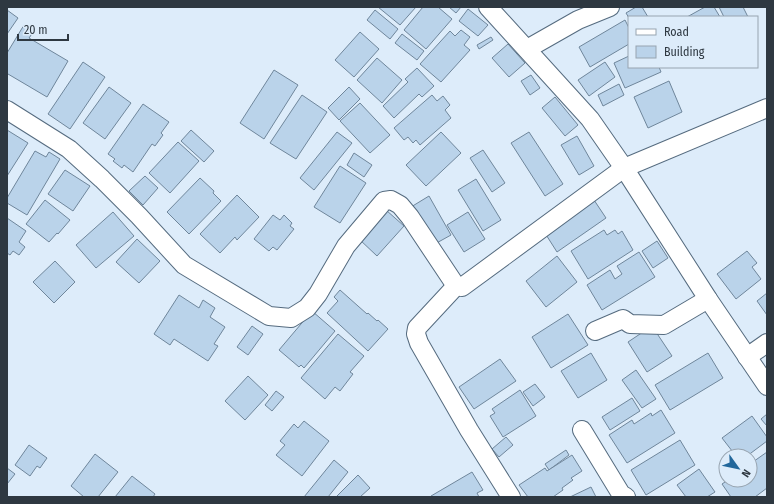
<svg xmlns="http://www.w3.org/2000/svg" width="774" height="504" font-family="'Fira Sans Condensed',sans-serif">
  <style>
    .building { fill: #bad3ea; stroke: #6f869b }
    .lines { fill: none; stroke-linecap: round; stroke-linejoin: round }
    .street-casing { stroke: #556b7f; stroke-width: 20 }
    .street { stroke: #fff; stroke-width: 18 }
  </style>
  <rect width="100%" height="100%" fill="#ddecfa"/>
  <g class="building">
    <polygon points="378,7 416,7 400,25"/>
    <polygon points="423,7 438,7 452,19 426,49 404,30"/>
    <polygon points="449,7 461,7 456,13"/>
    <polygon points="636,7 642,7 648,17 629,17 629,18 626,13"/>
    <polygon points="705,7 714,7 720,17 687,17"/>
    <polygon points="719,7 743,7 748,17 724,17"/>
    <polygon points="468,9 488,25 478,36 459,21"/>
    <polygon points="7,10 18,18 7,34"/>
    <polygon points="375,10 398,29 390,39 367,20"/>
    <polygon points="625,20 629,28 629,44 590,67 579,47"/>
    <polygon points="24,25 34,31 29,38 68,61 47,97 8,74 7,75 7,53"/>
    <polygon points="461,30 470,37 464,45 470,50 441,82 420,64 450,31 455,36"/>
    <polygon points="360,32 379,49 354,77 335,60"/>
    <polygon points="402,34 424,51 417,60 395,43"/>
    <polygon points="491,37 493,40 479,49 477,45"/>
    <polygon points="508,44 525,63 509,77 492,58"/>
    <polygon points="629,56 629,67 659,67 661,72 625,88 614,63"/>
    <polygon points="377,58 402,80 382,103 357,80"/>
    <polygon points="83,62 105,77 70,129 48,114"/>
    <polygon points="605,62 615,77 589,96 578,80"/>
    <polygon points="417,68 434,86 422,97 419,94 394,118 383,106 408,82 405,79"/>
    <polygon points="274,70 298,85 264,139 240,123"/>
    <polygon points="531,75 540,88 530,95 521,81"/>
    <polygon points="669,81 682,112 648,128 634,97"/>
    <polygon points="619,84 624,95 603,106 598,95"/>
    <polygon points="109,87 131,103 105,139 83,123"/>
    <polygon points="349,87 360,99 339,120 328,108"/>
    <polygon points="302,95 327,112 296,159 270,143"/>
    <polygon points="432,95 437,101 443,96 450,105 445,110 451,118 420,145 416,140 413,143 408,137 404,140 394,128"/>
    <polygon points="555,97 578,125 565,136 542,108"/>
    <polygon points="360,103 390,135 370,153 340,121"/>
    <polygon points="143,104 169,122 161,133 163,135 155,146 152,144 133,172 124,165 122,168 113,161 115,159 108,154"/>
    <polygon points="7,130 28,143 7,176"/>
    <polygon points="191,130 214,151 204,162 181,141"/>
    <polygon points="337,132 352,143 314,190 300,178"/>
    <polygon points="441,132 461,153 426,186 406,165"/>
    <polygon points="529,132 563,184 545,196 511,143"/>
    <polygon points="577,136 594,166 579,175 561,145"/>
    <polygon points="178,142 199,161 170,193 149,173"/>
    <polygon points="483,150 505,183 492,192 470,158"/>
    <polygon points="35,151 46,157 49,152 60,159 27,215 7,203 7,198"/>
    <polygon points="354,153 372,165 364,177 347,165"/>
    <polygon points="340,166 366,183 340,223 314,207"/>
    <polygon points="65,170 90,186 73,211 48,194"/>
    <polygon points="145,176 158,188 143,205 129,191"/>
    <polygon points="200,178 214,191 213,193 221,201 189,234 167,212"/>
    <polygon points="476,179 501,220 483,231 458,190"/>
    <polygon points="237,195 259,217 237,240 235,237 220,253 200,234"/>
    <polygon points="429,196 451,235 433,245 411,207"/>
    <polygon points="592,197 606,218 557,252 543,230"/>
    <polygon points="45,200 70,220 58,234 57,233 49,242 26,224"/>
    <polygon points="386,210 404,226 377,256 359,239"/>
    <polygon points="113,212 134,236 96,268 76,245"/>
    <polygon points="468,212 485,239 464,252 447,225"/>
    <polygon points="273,215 280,220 284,215 292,223 290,226 294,229 277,250 273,247 269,251 254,239"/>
    <polygon points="7,218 26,231 19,242 25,247 19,255 13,251 10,255 7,253"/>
    <polygon points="604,230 607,235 615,230 618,234 622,231 633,250 588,279 571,251"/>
    <polygon points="137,239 160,261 139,283 116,262"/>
    <polygon points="657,241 668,258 653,268 642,251"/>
    <polygon points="747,251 757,263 752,267 761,279 736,299 717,274"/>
    <polygon points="639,252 655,277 602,310 587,285 610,270 615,279 622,274 617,266"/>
    <polygon points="557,256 577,282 546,307 526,281"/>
    <polygon points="55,261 75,282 54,303 33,282"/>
    <polygon points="340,290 367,314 368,313 377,321 378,320 388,329 368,351 327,313 338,301 334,297"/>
    <polygon points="767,293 767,315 757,301"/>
    <polygon points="179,295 199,308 203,300 215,308 210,317 225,327 214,344 218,346 208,361 174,339 170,345 154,334"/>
    <polygon points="312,311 335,331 304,368 301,365 299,367 279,350"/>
    <polygon points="568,314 588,345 551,368 532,337"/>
    <polygon points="252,326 263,334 248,355 237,347"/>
    <polygon points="652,326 672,356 647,372 628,342"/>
    <polygon points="338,334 364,356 350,372 353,374 340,391 335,387 325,399 301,378"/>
    <polygon points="591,353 607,380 578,398 561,371"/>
    <polygon points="708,353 723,378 670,410 655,385"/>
    <polygon points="500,359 516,381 474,409 459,387"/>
    <polygon points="636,370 656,399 642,408 622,380"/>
    <polygon points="248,376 268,395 245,420 225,401"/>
    <polygon points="535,384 545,397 533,406 523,392"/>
    <polygon points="520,390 536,416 503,437 490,416 495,413 492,409"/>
    <polygon points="276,391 284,397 272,411 265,405"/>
    <polygon points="632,398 640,411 610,430 602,417"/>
    <polygon points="661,410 675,433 627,463 609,435 632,420 634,424 651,413 652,416"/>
    <polygon points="767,414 767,426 761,419"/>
    <polygon points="752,416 767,437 767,441 747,456 736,456 722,438"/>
    <polygon points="304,421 329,441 302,476 276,455 285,445 280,441 294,424 298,428"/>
    <polygon points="506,437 513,445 499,457 492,449"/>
    <polygon points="680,440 695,465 646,495 631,470"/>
    <polygon points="29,445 47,458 40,468 37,466 30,476 15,465"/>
    <polygon points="566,450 569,455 549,470 545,464"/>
    <polygon points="767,452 767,488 755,497 731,497 722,484 728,480 750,480 750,464"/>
    <polygon points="95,454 118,472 98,497 84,497 71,486"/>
    <polygon points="572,455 582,471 571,478 573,480 562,488 563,490 553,497 528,497 519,485 545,468 547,471"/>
    <polygon points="334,460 348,472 328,497 304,497"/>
    <polygon points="7,468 15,474 7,484"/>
    <polygon points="699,469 715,492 707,497 686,497 677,485"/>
    <polygon points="472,472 483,490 477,493 479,497 432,497 431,496"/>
    <polygon points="358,475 370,488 360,497 336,497"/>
    <polygon points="132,476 155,494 153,497 115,497"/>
    <polygon points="591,487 596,497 570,497"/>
  </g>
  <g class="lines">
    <defs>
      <g id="street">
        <polyline points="488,7 590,119 624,168 708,299 767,386"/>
        <polyline points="527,49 578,20 610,7"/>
        <polyline points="7,110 69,149 102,179 139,216 184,265 269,316 291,318 307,308 318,294 346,246 384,201 391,200 400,205 410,217 456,286 462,287 624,168 767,108"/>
        <polyline points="456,286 417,328 416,334 419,343 469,430 511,497"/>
        <polyline points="595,331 623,319 630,324 664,325 708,299"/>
        <polyline points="747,357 767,343"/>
        <polyline points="582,430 621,494 626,497"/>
      </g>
    </defs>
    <use href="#street" class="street-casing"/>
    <use href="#street" class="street"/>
  </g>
  <rect width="774" height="504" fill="none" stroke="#2e3841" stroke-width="16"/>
  <rect x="628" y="16" width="130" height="52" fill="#ddecfa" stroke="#97a4b0"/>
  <rect x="636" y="29" width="20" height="6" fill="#ffffff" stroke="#97a4b0"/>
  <text x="664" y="36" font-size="12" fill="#2e3841">Road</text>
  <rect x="636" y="46" width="20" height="12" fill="#bad3ea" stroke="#97a4b0"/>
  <text x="664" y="56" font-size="12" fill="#2e3841">Building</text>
  <g transform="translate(738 468) rotate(123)"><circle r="19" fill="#ddecfa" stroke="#97a4b0"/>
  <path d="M0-3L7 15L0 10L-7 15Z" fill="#22679b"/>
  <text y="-6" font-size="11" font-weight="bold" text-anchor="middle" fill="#2e3841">N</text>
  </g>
  <path d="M18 34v6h50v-6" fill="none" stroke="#2e3841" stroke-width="2"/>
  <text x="24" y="34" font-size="12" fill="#2e3841" stroke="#ddecfa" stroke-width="3" paint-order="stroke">20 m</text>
</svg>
